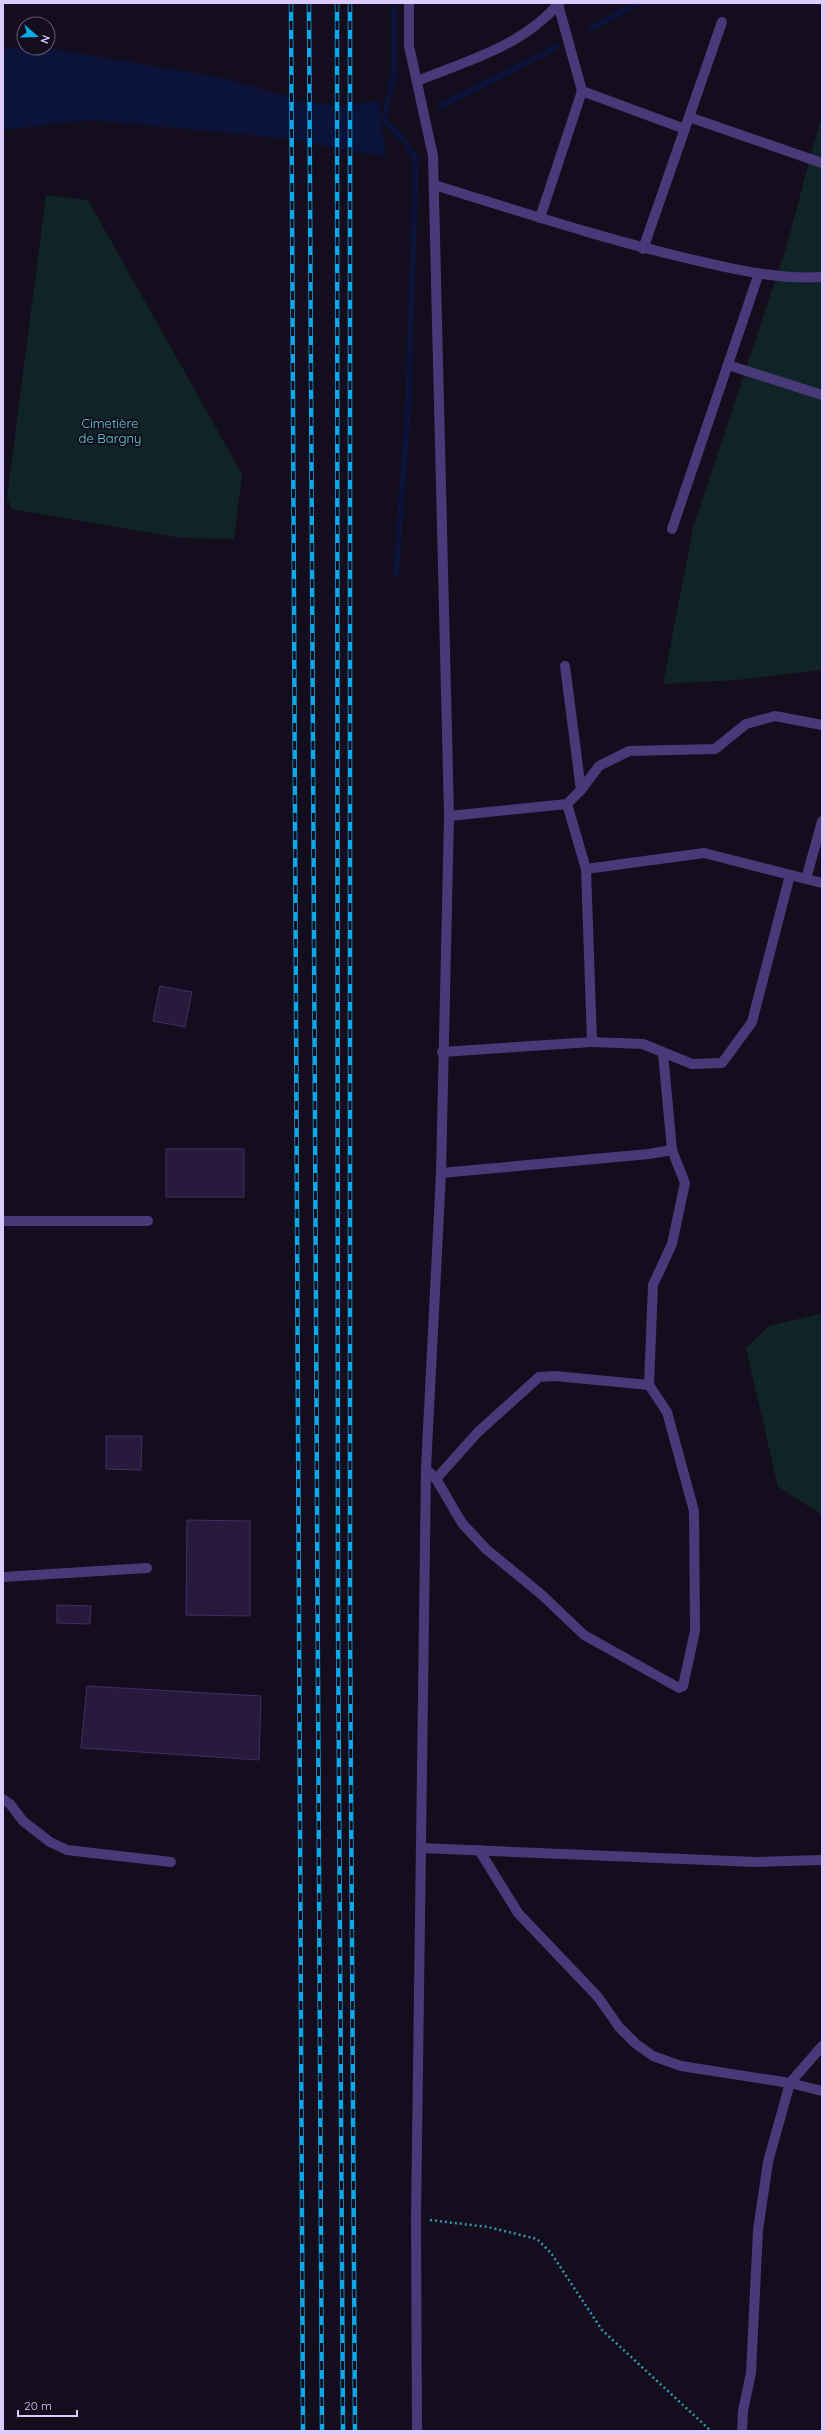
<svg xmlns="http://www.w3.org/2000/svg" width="825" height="2434" font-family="Quicksand,sans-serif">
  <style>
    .green { fill: #102326 }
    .water { fill: #0b1338 }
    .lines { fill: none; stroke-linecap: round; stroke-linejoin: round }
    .stream { stroke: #0b1338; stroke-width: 6 }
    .building { fill: #271a3d; stroke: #442d67 }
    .path { stroke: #3399a8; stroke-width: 2.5; stroke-dasharray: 2 3; stroke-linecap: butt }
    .service { stroke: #483a79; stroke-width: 10 }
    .minor { stroke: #483a79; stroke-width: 10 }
    .rail-casing { stroke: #0ca8e7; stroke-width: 4.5 }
    .rail { stroke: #130d1d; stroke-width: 3; stroke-dasharray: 9; stroke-linecap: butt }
    .labels { text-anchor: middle; stroke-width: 4; stroke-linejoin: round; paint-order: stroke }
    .park-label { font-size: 13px; fill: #5cd7cf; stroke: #130d1d }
  </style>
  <rect width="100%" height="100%" fill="#130d1d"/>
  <g class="green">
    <polygon points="822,114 822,670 737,680 663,684 693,528 786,248"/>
    <polygon points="46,195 88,200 242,474 234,539 180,538 12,509 7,498"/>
    <polygon points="822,1313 822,1515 778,1487 746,1348 769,1326"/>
  </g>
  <polygon class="water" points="24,46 48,48 220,77 307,102 346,106 379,100 386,157 279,138 90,120 3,130 3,49"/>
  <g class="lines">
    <g class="stream">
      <polyline points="394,3 394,75 384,119 405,142 416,159 408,410 396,574"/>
      <polyline points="592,28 638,3"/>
      <polyline points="441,106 556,47"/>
    </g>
  </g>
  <g class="building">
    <polygon points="160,986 192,992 185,1027 153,1021"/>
    <rect x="166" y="1149" width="78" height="48"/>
    <polygon points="106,1436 142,1436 141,1470 106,1469"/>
    <polygon points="187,1520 250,1521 250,1616 186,1615"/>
    <polygon points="57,1605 91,1606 90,1624 57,1623"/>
    <polygon points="87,1686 261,1696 259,1760 81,1748"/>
  </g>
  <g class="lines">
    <polyline class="path" points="430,2220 488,2227 537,2239 551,2253 602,2330 711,2431"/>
    <g class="service">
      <polyline points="3,1221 148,1221"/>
      <polyline points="3,1577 147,1568"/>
      <polyline points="3,1799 10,1804 23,1821 50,1842 67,1850 171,1862"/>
    </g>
    <g class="minor">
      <polyline points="409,3 409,46 433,156 449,816 441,1173 426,1469 416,2218 417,2431"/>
      <polyline points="558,4 582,91 685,129"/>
      <path d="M417,81c50,-20 106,-35 142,-78"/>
      <polyline points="689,117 822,163"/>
      <path d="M434,185c85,26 170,54 256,74 43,10 88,21 132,18"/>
      <polyline points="540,218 582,91"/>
      <polyline points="643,249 722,22"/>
      <polyline points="728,365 822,395"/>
      <polyline points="672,529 759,273"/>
      <polyline points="565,666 581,790"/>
      <polyline points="449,816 567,804 581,790 599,766 629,751 715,749 746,724 775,716 822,725"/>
      <polyline points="586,869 704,853 822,883"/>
      <polyline points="806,879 822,821"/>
      <polyline points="592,1042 643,1044 692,1064 722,1063 752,1022 790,875"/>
      <polyline points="442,1052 592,1042 586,869 567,804"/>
      <polyline points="441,1173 649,1154 672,1150"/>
      <polyline points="426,1469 436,1479 462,1523 486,1549 542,1595 584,1635 679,1688 683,1686 695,1631 694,1511 667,1412 649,1385 653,1285 672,1244 685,1183 672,1150 663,1053"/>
      <polyline points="436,1479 478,1432 539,1377 555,1376 649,1385"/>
      <polyline points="421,1848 756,1862 822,1860"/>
      <polyline points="479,1850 518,1913 598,1997 619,2027 636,2044 653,2056 681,2066 790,2083 822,2091"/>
      <polyline points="742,2431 743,2411 751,2373 758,2230 768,2162 790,2083 822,2046"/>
    </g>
    <defs>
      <g id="rail">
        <polyline points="291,3 303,2431"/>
        <polyline points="309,3 322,2431"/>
        <polyline points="337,3 338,1624 343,2431"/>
        <polyline points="350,3 350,1628 355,2431"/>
      </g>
    </defs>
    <use href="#rail" class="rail-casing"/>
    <use href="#rail" class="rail"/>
  </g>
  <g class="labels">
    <g class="park-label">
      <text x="110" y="428">Cimetière<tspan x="110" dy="15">de Bargny</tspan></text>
    </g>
  </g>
  <rect width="825" height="2434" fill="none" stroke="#dacbfc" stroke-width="8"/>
  <g transform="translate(36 36) rotate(110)"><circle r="19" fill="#130d1d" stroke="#635976"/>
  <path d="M0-3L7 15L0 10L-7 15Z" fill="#0ca8e7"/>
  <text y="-6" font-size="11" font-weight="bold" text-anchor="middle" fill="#dacbfc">N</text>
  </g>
  <path d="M18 2410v6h59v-6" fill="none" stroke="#dacbfc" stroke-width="2"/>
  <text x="24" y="2410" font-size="12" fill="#dacbfc" stroke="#130d1d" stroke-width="3" paint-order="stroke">20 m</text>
</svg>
